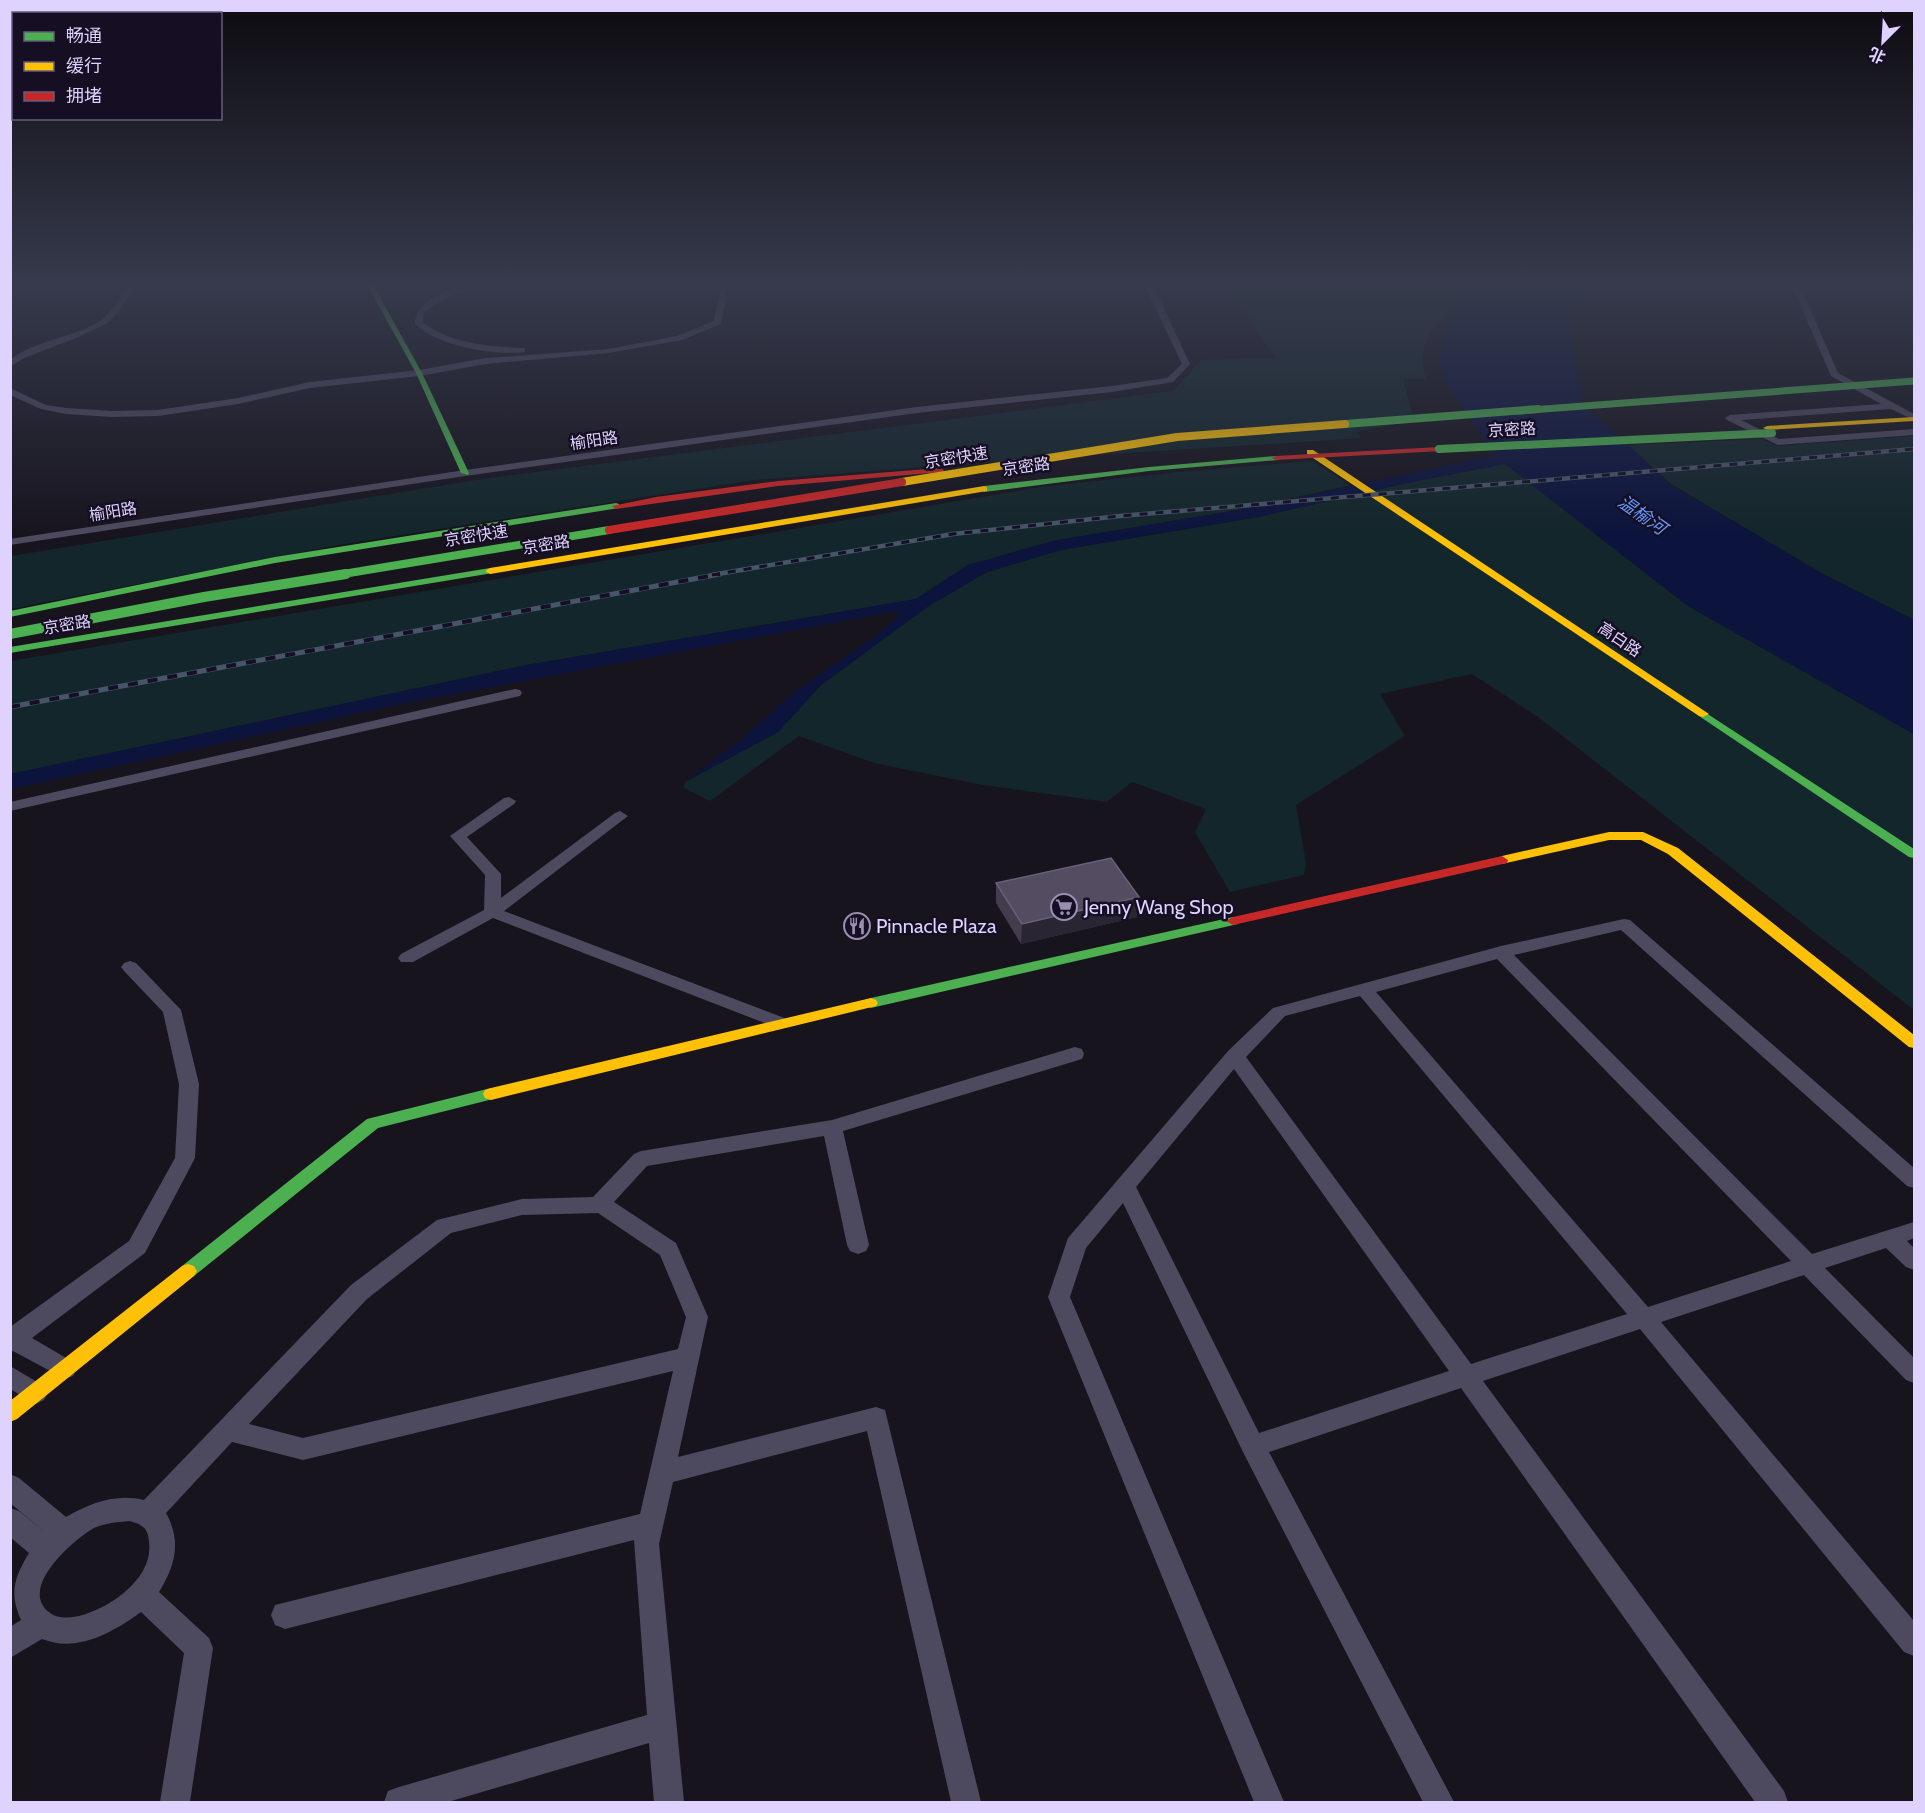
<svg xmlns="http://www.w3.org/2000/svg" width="1925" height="1813" font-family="Cabin,'Noto Sans SC',sans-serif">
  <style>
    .green { fill: #13262b }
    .water { fill: #0c143d }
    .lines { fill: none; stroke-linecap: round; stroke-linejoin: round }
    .street { fill: #4d495f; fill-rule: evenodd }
    .fast { fill: #4caf50; fill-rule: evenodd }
    .slow { fill: #ffc107; fill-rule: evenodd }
    .jam { fill: #c62828; fill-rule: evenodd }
    .rail-far1-casing { stroke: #475569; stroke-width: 4.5 }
    .rail-casing { stroke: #475569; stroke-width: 5 }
    .rail-far1 { stroke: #160f23; stroke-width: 3; stroke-dasharray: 8; stroke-linecap: butt }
    .rail { stroke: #160f23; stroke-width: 4; stroke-dasharray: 10; stroke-linecap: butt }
    .fast-bridge-far2 { stroke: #4caf50; stroke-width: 7 }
    .fast-bridge-far1 { stroke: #4caf50; stroke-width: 8 }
    .fast-bridge { stroke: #4caf50; stroke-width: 10 }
    .slow-bridge { stroke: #ffc107; stroke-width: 8 }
    .jam-bridge { stroke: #c62828; stroke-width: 8 }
    .wall { fill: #433c4e }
    .shaded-wall { fill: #2a2533 }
    .building { fill: #544c61; stroke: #69617a; stroke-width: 1.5 }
    .labels { text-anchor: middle; stroke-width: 5; stroke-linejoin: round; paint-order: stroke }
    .far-street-label { font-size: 16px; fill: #dfd2fe; stroke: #160f23 }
    .far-water-label { font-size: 18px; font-style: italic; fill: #6398fb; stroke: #160f23 }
    .poi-label { font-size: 20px; fill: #dfd2fe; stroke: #160f23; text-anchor: start }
  </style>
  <rect width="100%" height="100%" fill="#17141e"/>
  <g class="green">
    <path d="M1222,281h260c-25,24 -75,58 -55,98h-24l11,41 -58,12 6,6 -344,22 -264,20 -416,65 -327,64v-53l477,-78 685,-87 28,-31 75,-2z"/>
    <polygon points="1914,436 1914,620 1823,574 1671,484 1628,445 1761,439 1778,446"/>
    <polygon points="1313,461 1350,485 1244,509 1053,541 968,565 916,599 527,665 11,774 11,661 1041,487 1178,472"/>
    <polygon points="1505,464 1688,606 1914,734 1914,1010 1538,717 1472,674 1380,694 1405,736 1296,805 1306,863 1304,875 1230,892 1195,832 1206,809 1132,782 1107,802 983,785 874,763 799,736 710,801 684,788 685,782 778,732 821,685 930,605 987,572 1061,550 1253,518 1407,483"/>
  </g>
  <polygon class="water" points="1490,281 1589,281 1568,308 1571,346 1583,404 1671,485 1823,574 1914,620 1914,734 1688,606 1505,464 1407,483 1253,518 1061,550 987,572 930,605 821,685 778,732 685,782 743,738 793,693 876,636 902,613 892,612 400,704 11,789 10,774 527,665 916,599 968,565 1053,541 1244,509 1496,455 1448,388 1438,359 1452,320"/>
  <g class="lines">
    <g class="street">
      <path d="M138,281h10l-16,10 -15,22 -11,11 -30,14 -52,20 -14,9v-7c25,-20 63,-22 90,-39 16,-11 20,-32 38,-40z"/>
      <path d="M483,281h13l-50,17 -22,14 -1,11c29,21 64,23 99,25h3v4c-31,4 -87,-6 -110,-28 0,-29 46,-37 68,-43z"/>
      <polygon points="726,281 734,281 728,287 721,324 682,340 609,353 486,364 419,376 310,388 238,404 158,416 112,417 66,414 41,409 10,395 10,388 46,405 66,408 112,411 158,410 238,398 310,382 419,370 486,358 609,349 677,336 714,321 721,286"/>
      <polygon points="1143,281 1151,281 1190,364 1173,382 1112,392 917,413 465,476 10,545 10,539 465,470 917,407 1112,386 1167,378 1182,364"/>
      <polygon points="1790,281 1798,281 1838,373 1914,414 1914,420 1891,409 1741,420 1779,439 1914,429 1914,435 1778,445 1727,420 1725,418 1730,415 1881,404 1831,376"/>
      <polygon points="515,689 520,690 522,693 520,696 10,811 10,802"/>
      <polygon points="509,797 516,801 514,804 467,837 501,874 501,898 615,813 620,811 628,816 504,911 787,1019 790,1023 787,1027 781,1029 775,1027 493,918 413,962 401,962 398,958 401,954 484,910 485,875 450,836 504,798"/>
      <path d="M1624,919l6,1 284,248v20l-7,-2 -286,-256 -107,25 298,299 102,-32v16l-7,3 7,7v22l-8,-3 -20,-19 -61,20 89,90v25l-8,-3 -102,-105 -143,47 253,299v35l-10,-4 -264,-323 -157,52 301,410 4,11h-33l-294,-414 -192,64 185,350h-31l-179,-348 -121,-251 -37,45 -16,49 214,505h-30l-206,-505 20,-59 160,-187 45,-43 228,-62zM1497,959l294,302 -143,46 -272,-315zM1360,996l267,318 -156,50 -225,-307 39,-41zM1234,1069l215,302 -190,62 -123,-246z"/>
      <polygon points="130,961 136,963 181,1010 199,1084 195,1158 145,1253 32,1338 73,1362 77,1369 73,1376 65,1379 13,1351 10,1352 10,1327 129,1241 175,1158 179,1084 163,1012 124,971 121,967 124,963"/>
      <path d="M1075,1047l7,2 2,5 -2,5 -239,72 26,114 -3,6 -8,3 -8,-3 -3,-6 -23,-109 -177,30 -33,36 62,41 32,74 -30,140 198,-50 9,3 96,392h-30l-84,-371 -194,51 -14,62 25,258h-30l-5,-59 -201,59h-64l4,-11 11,-4 248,-72 -13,-175 -349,89 -10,-4 -4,-10 4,-10 365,-91 33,-143 -370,89 -71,-18 -66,71c16,29 9,53 -7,79l50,46 4,10 -23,154h-30l24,-149 -43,-41c-29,21 -64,41 -99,27l-32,19v-31l11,-7c-12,-27 -7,-42 8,-67l-19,-16v-29l9,3 27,22 -36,-30v-29l9,4 47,39c24,-14 50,-24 78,-17l207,-215 86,-65 85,-21 71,-2 41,-43 7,-3 191,-31zM598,1213l62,42 26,62 -8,32 -375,89 -54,-14 118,-125 84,-66 71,-18zM130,1521c13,4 18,7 19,21 5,36 -39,66 -70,74 -9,2 -23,3 -30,-4 -31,-24 24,-72 45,-84 11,-5 24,-6 36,-7z"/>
      <polygon points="10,1366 44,1386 48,1393 44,1400 36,1404 10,1389"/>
    </g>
    <g class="fast">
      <polygon points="365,281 371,281 422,373 469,473 468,475 461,473 416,373"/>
      <polygon points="1276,456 1279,456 1279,460 1149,471 984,492 980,489 984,486 1149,467"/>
      <polygon points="616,503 619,504 619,508 275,563 10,617 10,611 275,557"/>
      <polygon points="490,568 495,571 493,573 10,653 10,647"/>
      <polygon points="1703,711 1914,849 1914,858 1909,857 1699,716 1697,714"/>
      <polygon points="1233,917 1238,918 1240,921 1238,924 871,1008 866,1006 864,1003 866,1000 871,998"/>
      <polygon points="491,1088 497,1090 499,1094 497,1098 378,1128 194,1276 188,1278 182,1276 179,1271 182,1266 367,1119"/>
    </g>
    <g class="slow">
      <polygon points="1914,417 1914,421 1767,430 1763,428 1767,426"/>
      <polygon points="1307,450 1313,450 1709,714 1703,717 1699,716 1307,454"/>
      <polygon points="984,486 987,487 987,491 490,574 485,571 490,568"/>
      <polygon points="1609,832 1643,832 1678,848 1914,1035 1914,1048 1909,1047 1668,854 1641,840 1609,840 1502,864 1496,860 1502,856"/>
      <polygon points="871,998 876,1000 878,1003 876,1006 491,1100 485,1098 483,1094 485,1090 491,1088"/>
      <polygon points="188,1264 194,1266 197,1271 194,1276 17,1419 10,1422 10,1401 182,1266"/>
    </g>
    <g class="jam">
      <polygon points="1439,447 1442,447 1442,451 1276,460 1272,458 1276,456"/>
      <polygon points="940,468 944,470 943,472 778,486 616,509 612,506 656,497 778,481"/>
      <polygon points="1502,856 1508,860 1507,863 1233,925 1226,921 1233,917"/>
    </g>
    <defs>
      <polyline id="rail-far1" points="712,575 953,534 1120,516 1914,449"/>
      <polyline id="rail" points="10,707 720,574"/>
    </defs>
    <use href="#rail-far1" class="rail-far1-casing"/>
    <use href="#rail" class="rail-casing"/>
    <use href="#rail-far1" class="rail-far1"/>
    <use href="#rail" class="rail"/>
    <polyline class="fast-bridge-far2" points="1518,411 1914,381"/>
    <g class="fast-bridge-far1">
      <polyline points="1345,424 1538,409"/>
      <polyline points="1439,449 1772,433"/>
      <polyline points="337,575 609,530"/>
    </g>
    <polyline class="fast-bridge" points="10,634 204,597 346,574"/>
    <polyline class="slow-bridge" points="902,482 1177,437 1345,424"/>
    <polyline class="jam-bridge" points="609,530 902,482"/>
  </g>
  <polygon class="wall" points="996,883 1137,917 1021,944 996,903"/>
  <polygon class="shaded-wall" points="1139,897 1137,917 1021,944 1022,924"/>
  <polygon class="building" points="1111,858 1139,897 1022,924 996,883"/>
  <linearGradient id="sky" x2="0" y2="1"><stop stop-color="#0d0b10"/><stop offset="0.53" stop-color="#363a4c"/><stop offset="1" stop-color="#363a4c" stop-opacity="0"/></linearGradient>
  <rect width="1925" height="535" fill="url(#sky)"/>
  <defs>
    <symbol id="supermarket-ring" viewBox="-11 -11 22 22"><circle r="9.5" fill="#160f23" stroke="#9990b0" stroke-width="1.5"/><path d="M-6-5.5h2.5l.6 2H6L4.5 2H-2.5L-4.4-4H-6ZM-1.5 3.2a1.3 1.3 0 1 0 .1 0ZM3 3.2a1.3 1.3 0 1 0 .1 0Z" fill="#9990b0"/></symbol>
    <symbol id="restaurant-ring" viewBox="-11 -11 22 22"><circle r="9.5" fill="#160f23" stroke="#9990b0" stroke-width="1.5"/><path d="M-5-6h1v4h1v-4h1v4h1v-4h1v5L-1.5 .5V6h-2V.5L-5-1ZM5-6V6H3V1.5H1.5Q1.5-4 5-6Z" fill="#9990b0"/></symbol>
  </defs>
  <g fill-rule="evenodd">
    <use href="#supermarket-ring" x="1049" y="892" width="30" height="30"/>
    <use href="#restaurant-ring" x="842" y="911" width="30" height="30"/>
  </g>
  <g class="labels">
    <g class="far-street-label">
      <text transform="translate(1512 429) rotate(-3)" y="6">京密路</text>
      <text transform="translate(594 440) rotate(-8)" y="6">榆阳路</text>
      <text transform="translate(956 457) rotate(-9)" y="6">京密快速</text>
      <text transform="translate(1026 466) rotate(-8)" y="6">京密路</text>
      <text transform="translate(113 511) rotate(-9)" y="6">榆阳路</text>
      <text transform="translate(476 535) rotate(-9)" y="6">京密快速</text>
      <text transform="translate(546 544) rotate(-9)" y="6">京密路</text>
      <text transform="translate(67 624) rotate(-9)" y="6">京密路</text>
      <text transform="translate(1620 639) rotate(34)" y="6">高白路</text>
    </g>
    <g class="far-water-label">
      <text transform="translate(1642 515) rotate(35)" y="6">温榆河</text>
    </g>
    <g class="poi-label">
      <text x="1084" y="914">Jenny Wang Shop</text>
      <text x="876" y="933">Pinnacle Plaza</text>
    </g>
  </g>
  <rect width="1925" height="1813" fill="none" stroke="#dfd2fe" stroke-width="24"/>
  <rect x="12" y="12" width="210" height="108" fill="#160f23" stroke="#665d7b" stroke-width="1.5"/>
  <rect x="24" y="32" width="30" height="9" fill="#4caf50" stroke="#665d7b" stroke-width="1.5"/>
  <text x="66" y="42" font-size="18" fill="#dfd2fe">畅通</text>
  <rect x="24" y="62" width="30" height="9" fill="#ffc107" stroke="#665d7b" stroke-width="1.5"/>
  <text x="66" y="72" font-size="18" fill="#dfd2fe">缓行</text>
  <rect x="24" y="92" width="30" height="9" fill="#c62828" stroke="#665d7b" stroke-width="1.5"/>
  <text x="66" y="102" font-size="18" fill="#dfd2fe">拥堵</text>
  <g transform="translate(1883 42) rotate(204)" stroke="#160f23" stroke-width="4.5" paint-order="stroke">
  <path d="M0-4.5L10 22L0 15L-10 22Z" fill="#dfd2fe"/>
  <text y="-9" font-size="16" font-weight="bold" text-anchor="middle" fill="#dfd2fe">北</text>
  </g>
</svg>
